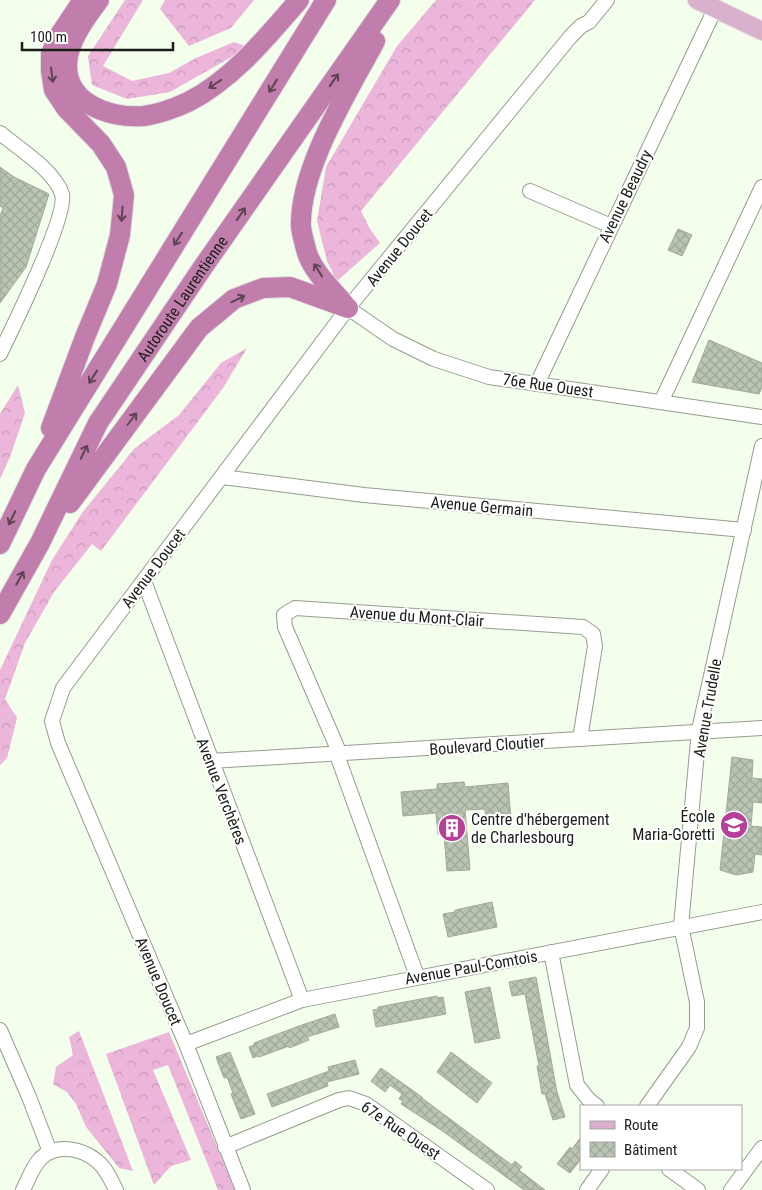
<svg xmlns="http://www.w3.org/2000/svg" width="762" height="1190" font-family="'Roboto Condensed',sans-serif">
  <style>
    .forest { fill: url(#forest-crowns) }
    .building { fill: url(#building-cross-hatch); stroke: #a0a99a }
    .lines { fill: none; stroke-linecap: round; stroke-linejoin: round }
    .minor-casing { stroke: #949d8e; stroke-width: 16 }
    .major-casing { stroke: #dfe0df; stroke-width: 20 }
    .highway-casing { stroke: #dfe0df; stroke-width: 22 }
    .minor { stroke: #fff; stroke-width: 14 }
    .major { stroke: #dab1cd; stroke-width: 18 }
    .highway { stroke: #c17dac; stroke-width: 20 }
    .oneway { stroke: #5d4453 }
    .labels { text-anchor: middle; stroke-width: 4; stroke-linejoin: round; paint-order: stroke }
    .street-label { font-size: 16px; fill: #1a1e18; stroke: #fff }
    .poi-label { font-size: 16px; fill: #1a1e18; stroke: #fff; text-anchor: end }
  </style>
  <defs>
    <pattern id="forest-crowns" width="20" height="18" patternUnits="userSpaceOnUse" patternTransform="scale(1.25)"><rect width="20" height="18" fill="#ecb5da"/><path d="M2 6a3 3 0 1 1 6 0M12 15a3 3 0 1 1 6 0" fill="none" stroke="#ca9bba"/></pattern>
    <pattern id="building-cross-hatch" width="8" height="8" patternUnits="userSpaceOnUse" patternTransform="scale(1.25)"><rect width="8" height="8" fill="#bac4b4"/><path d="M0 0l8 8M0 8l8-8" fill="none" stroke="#9fa89a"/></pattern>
  </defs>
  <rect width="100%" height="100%" fill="#f4feed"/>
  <g class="forest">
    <polygon points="125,0 143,0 103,66 132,81 169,73 196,58 234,42 249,47 170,92 127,99 92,85 88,56"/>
    <polygon points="165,0 254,0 231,28 189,46 160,9"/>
    <polygon points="436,0 535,0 361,211 370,229 380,243 337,281 327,261 317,221 326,167 397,46"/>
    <polygon points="247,348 223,388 101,551 92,544 54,592 25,643 5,699 17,718 7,758 0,765 0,670 52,560 82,513 134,449 179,415 221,363"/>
    <polygon points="18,385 25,413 10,457 0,479 0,414"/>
    <polygon points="79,1031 133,1171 119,1168 86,1127 76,1104 67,1092 53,1084 56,1067 73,1055 69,1037"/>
    <polygon points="169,1032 235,1190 218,1190 168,1065 153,1070 191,1160 171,1166 154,1185 106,1054"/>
  </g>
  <g class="building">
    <polygon points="0,167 14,177 49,194 26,267 0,303 0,216 3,208 0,206"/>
    <polygon points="678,229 692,235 682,256 668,250"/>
    <polygon points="709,340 762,363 762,387 759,394 692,382"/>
    <polygon points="732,757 753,760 752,778 762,779 762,803 753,802 751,826 762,827 762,855 755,854 753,872 736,875 720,870"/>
    <polygon points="464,782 465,787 508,783 511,819 486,821 485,809 465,810 470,870 447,871 444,834 438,834 436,813 403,816 401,792 437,789 437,784"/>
    <polygon points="492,902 497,927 448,937 443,914 455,912 455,910"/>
    <polygon points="536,977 557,1092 565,1117 553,1120 545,1094 542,1094 537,1066 539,1066 525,994 512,996 509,982"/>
    <polygon points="490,987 500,1038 475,1043 465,992"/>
    <polygon points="437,996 437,998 443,997 446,1014 376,1027 373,1010 378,1009 378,1007"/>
    <polygon points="335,1014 339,1027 307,1037 309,1040 289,1048 289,1046 259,1057 258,1056 253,1058 249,1047 254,1045 254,1043 299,1026"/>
    <polygon points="230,1052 255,1114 241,1119 231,1094 233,1093 227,1077 224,1078 216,1057"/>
    <polygon points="451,1052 492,1083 477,1103 437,1072"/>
    <polygon points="355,1060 359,1074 327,1082 328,1086 272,1107 267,1094 329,1071 328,1067"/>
    <polygon points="381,1068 422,1097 422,1098 505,1160 512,1165 515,1161 522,1167 519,1170 545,1190 524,1190 441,1130 401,1104 403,1101 399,1099 402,1094 390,1085 385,1092 371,1081"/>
    <polygon points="581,1137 581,1159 570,1173 557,1164 570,1147 572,1149"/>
  </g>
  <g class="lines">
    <defs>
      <g id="minor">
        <path d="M0,133c18,15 55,38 62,61 6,21 -50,135 -62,160"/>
        <polyline points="530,191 611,226"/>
        <polyline points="348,308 393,339 434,359 489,377 762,417"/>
        <polyline points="537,384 715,9"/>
        <polyline points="661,402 762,187"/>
        <polyline points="222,477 364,495 744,530"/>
        <polyline points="144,581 302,1000"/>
        <polyline points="340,754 285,627 284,615 295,608 583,627 593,634 595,646 580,739"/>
        <polyline points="337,755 417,976"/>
        <polyline points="211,761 762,728"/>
        <polyline points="551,952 577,1085 589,1100 597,1106"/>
        <polyline points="0,1030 29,1097 50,1152"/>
        <polyline points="186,1044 302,1000 762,912"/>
        <polyline points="647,1106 689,1047 697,1028 697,1002 681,926 699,730 762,446"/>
        <polyline points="225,1147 339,1100 349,1098 366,1104 487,1190"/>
        <polyline points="669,1169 698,1190"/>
        <path d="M23,1190c5,-10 9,-22 17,-31 15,-16 42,-11 57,2 9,7 14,19 19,29"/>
        <polyline points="243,1190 186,1044 58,743 52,721 63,688 348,308 571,36 581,26 589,22 607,0"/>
        <polyline points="587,1190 602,1169"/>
        <polyline points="731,1190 762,1148"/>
      </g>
      <polyline id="major" points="697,0 762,31"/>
      <g id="highway">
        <path d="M99,0c-12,16 -27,36 -31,56 -8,45 39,63 76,60 14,-2 31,-8 44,-14 44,-22 79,-65 111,-102"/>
        <path d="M345,305c-13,-16 -31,-32 -38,-52 -2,-8 -5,-18 -6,-26 -2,-58 47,-135 74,-186"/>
        <polyline points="51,428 85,337 107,284 120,235 124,195 116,167 101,144 66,108 54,90 51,71 51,54 57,39 83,0"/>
        <polyline points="70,503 199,328 234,299 263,288 290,287 348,308"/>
        <polyline points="0,544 36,469 326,0"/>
        <path id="s1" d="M0,614l40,-71 58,-120 105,-156 187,-267"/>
      </g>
    </defs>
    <use href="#minor" class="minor-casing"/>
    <use href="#major" class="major-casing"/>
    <use href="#highway" class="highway-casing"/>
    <use href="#minor" class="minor"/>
    <use href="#major" class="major"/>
    <use href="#highway" class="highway"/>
  </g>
  <defs><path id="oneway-shaft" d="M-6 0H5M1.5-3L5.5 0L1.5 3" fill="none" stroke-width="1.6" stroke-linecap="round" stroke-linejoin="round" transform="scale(1.25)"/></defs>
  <g class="oneway">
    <use href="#oneway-shaft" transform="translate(52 75) rotate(82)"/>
    <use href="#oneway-shaft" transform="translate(334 80) rotate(-55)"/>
    <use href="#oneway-shaft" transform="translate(215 84) rotate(146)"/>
    <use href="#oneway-shaft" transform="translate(273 86) rotate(122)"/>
    <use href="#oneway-shaft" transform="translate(122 214) rotate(95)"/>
    <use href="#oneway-shaft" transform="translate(241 214) rotate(-55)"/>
    <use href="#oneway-shaft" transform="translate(178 239) rotate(122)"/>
    <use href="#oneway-shaft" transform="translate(318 270) rotate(-122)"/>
    <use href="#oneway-shaft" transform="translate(238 299) rotate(-26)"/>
    <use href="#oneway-shaft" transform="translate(93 377) rotate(122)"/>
    <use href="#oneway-shaft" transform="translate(132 419) rotate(-53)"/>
    <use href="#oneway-shaft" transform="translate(84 452) rotate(-64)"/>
    <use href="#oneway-shaft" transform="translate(12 518) rotate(116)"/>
    <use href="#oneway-shaft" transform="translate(20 578) rotate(-61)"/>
  </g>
  <defs>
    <symbol id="school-disc" viewBox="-11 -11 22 22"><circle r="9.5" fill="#b54097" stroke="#fff"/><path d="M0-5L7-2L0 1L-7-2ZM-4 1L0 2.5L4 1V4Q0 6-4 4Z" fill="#fff"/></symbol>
    <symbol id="building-disc" viewBox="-11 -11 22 22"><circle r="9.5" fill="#b54097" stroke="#fff"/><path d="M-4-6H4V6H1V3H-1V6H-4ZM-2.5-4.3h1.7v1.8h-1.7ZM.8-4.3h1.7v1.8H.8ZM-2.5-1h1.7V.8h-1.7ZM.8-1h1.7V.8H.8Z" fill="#fff"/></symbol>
  </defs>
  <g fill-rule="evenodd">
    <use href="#school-disc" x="718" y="809" width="32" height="32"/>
    <use href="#building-disc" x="436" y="812" width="32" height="32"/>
  </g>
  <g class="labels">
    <g class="street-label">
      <text transform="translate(625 196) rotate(-64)" y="6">Avenue Beaudry</text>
      <text transform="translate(399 247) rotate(-51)" y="6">Avenue Doucet</text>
      <text dy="6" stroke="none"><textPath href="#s1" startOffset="365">Autoroute Laurentienne</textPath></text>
      <text transform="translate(548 385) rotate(8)" y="6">76e Rue Ouest</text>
      <text transform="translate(482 506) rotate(5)" y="6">Avenue Germain</text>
      <text transform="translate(153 568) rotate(-53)" y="6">Avenue Doucet</text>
      <text transform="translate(417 616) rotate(4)" y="6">Avenue du Mont-Clair</text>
      <text transform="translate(707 708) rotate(-80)" y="6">Avenue Trudelle</text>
      <text transform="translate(487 745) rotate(-4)" y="6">Boulevard Cloutier</text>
      <text transform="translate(222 791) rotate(69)" y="6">Avenue Verchères</text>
      <text transform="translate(471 967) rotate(-10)" y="6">Avenue Paul-Comtois</text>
      <text transform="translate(159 981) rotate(67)" y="6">Avenue Doucet</text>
      <text transform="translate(401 1130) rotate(34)" y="6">67e Rue Ouest</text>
    </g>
    <g class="poi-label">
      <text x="715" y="822">École<tspan x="715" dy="18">Maria-Goretti</tspan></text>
      <text x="471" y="825" text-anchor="start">Centre d'hébergement<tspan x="471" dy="18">de Charlesbourg</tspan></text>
    </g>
  </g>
  <rect x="580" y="1105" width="162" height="65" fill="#ffffff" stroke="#a3a5a3"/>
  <rect x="590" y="1121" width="25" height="8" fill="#dab1cd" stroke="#a3a5a3"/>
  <text x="624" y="1130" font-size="15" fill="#1a1e18">Route</text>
  <rect x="590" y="1142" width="25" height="15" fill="url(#building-cross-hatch)" stroke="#a3a5a3"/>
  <text x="624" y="1155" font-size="15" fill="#1a1e18">Bâtiment</text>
  <path d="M22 42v8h151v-8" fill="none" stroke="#1a1e18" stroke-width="2.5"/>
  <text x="30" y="42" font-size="15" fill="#1a1e18" stroke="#ffffff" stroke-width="4" paint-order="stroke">100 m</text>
</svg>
